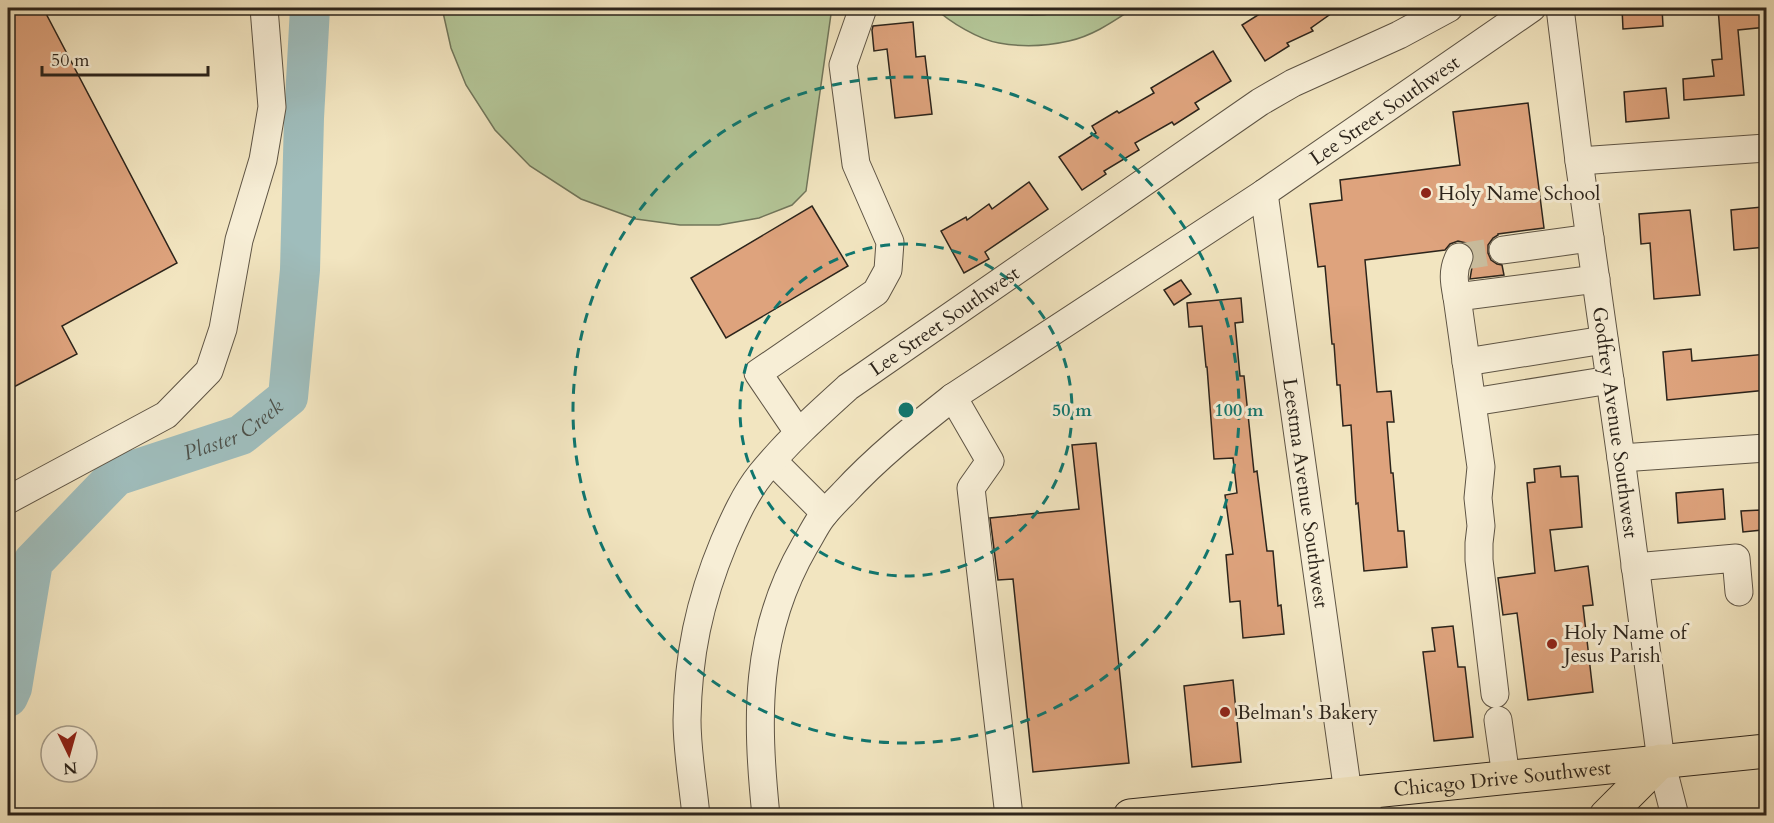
<svg xmlns="http://www.w3.org/2000/svg" width="1774" height="823" font-family="Cardo,serif">
  <style>
    .green { fill: #b4c698; stroke: #70755a; stroke-width: 1.5 }
    .lines { fill: none; stroke-linecap: round; stroke-linejoin: round }
    .river { stroke: #9fbdbc; stroke-width: 40 }
    .building { fill: #dea37d; stroke: #2c241b; stroke-width: 1.5 }
    .minor-tunnel { stroke: #cabe9f; stroke-width: 27; stroke-dasharray: 27 14; stroke-linecap: butt }
    .minor-casing { stroke: #5e5444; stroke-width: 29 }
    .major-casing { stroke: #2c241b; stroke-width: 35 }
    .minor { stroke: #f7eed6; stroke-width: 27 }
    .major { stroke: #f2e5c0; stroke-width: 33 }
    .ring { fill: none; stroke: #0f766e; stroke-width: 3; stroke-dasharray: 10 8 }
    .poi-dot { fill: #8f2418; stroke: #f7eed6; stroke-width: 2 }
    .labels { text-anchor: middle; stroke-width: 6; stroke-linejoin: round; paint-order: stroke }
    .street-label { font-size: 20px; fill: #2c241b; stroke: #f7eed6 }
    .poi-label { font-size: 20px; fill: #2c241b; stroke: #f7eed6; text-anchor: start }
    .water-label { font-size: 21px; font-style: italic; fill: #4e524b; stroke: #f7eed6 }
    .centre { fill: #0f766e; stroke: #f7eed6; stroke-width: 3 }
    .ring-label { font-size: 18px; text-anchor: middle; font-weight: bold; fill: #0f766e; stroke: #f7eed6; stroke-width: 6; stroke-linejoin: round; paint-order: stroke }
  </style>
  <rect width="100%" height="100%" fill="#f2e5c0"/>
  <filter id="stains"><feTurbulence type="fractalNoise" baseFrequency=".00333" numOctaves="4"/><feColorMatrix values="0 0 0 0 .2 0 0 0 0 .09 0 0 0 0 .02 0 0 0 .5 -.17"/></filter>
  <radialGradient id="worn" r=".72"><stop offset=".6" stop-color="#630" stop-opacity="0"/><stop offset="1" stop-color="#630" stop-opacity=".3"/></radialGradient>
  <g class="green">
    <polygon points="442,8 830,8 831,14 806,191 792,205 759,218 719,225 680,225 636,219 581,199 530,166 495,130 466,85 451,48"/>
    <path d="M935,8h59c24,10 55,9 79,0h61c-20,13 -41,28 -65,33 -22,5 -48,6 -70,2 -19,-3 -50,-21 -64,-35z"/>
  </g>
  <g class="lines">
    <path class="river" id="s1" d="M8,697l4,-9 21,-126 83,-86 125,-41 47,-38 12,-127 4,-152 6,-110"/>
  </g>
  <g class="building">
    <polygon points="8,8 43,8 177,263 62,326 77,354 8,390"/>
    <polygon points="1269,8 1339,8 1311,28 1313,31 1287,43 1289,46 1265,61 1242,25"/>
    <polygon points="1622,8 1662,8 1663,26 1623,29"/>
    <polygon points="1718,8 1767,8 1767,27 1738,30 1744,95 1684,100 1683,79 1714,76 1712,60 1722,59"/>
    <polygon points="913,22 916,57 925,56 932,114 895,118 887,49 874,51 872,30 873,26"/>
    <polygon points="1213,51 1231,81 1195,103 1199,109 1174,125 1172,122 1135,143 1139,150 1104,171 1106,174 1082,190 1059,157 1096,133 1092,126 1117,111 1119,113 1154,93 1151,88"/>
    <polygon points="1666,88 1669,118 1626,122 1624,92"/>
    <polygon points="1528,103 1544,228 1498,234 1498,235 1493,238 1488,245 1488,253 1491,260 1497,264 1502,265 1504,275 1470,279 1474,255 1471,247 1466,243 1458,241 1450,244 1445,250 1365,260 1377,392 1391,391 1394,422 1387,422 1391,473 1393,473 1398,531 1404,531 1407,567 1364,571 1358,503 1356,504 1351,425 1343,426 1340,385 1337,385 1334,344 1332,344 1325,266 1318,267 1310,204 1342,200 1340,180 1460,165 1453,112"/>
    <polygon points="1029,182 1048,209 985,252 989,259 964,273 941,231 966,217 967,220 989,204 992,209"/>
    <polygon points="812,206 848,266 726,338 691,278"/>
    <polygon points="1762,207 1766,247 1734,250 1731,210"/>
    <polygon points="1690,210 1700,295 1654,299 1650,243 1641,244 1639,214"/>
    <polygon points="1181,280 1191,294 1174,305 1164,290"/>
    <polygon points="1241,298 1243,322 1235,323 1240,376 1244,376 1254,472 1257,471 1267,551 1273,551 1278,606 1281,605 1284,634 1243,638 1240,601 1230,602 1226,555 1233,554 1225,495 1237,493 1233,458 1214,459 1207,367 1206,367 1202,326 1189,327 1187,303"/>
    <polygon points="1691,349 1692,361 1767,354 1767,390 1667,400 1663,352"/>
    <polygon points="1096,443 1129,763 1033,772 1013,579 998,580 990,518 1079,509 1072,445"/>
    <polygon points="1560,466 1561,477 1578,476 1582,527 1550,530 1555,571 1588,566 1593,605 1583,606 1593,692 1528,700 1517,613 1503,615 1498,578 1535,573 1527,483 1535,482 1534,469"/>
    <polygon points="1723,489 1725,519 1678,523 1676,493"/>
    <polygon points="1761,510 1762,530 1743,532 1741,511"/>
    <polygon points="1453,626 1458,667 1465,667 1473,737 1434,741 1423,652 1435,651 1432,628"/>
    <polygon points="1233,680 1241,762 1192,767 1184,686"/>
  </g>
  <g class="lines">
    <polyline class="minor-tunnel" points="1459,257 1503,250"/>
    <defs>
      <g id="minor">
        <path id="s2" d="M1560,8l19,153 42,297 40,303 14,55"/>
        <polyline points="1579,161 1766,148"/>
        <path id="s3" d="M1264,193l84,600"/>
        <polyline points="1503,250 1590,238"/>
        <path d="M1457,297c-3,-15 -5,-26 2,-40"/>
        <polyline points="1466,362 1604,340"/>
        <polyline points="953,397 990,461 971,488 1009,816"/>
        <polyline points="1473,402 1610,380"/>
        <polyline points="798,432 758,373 876,292 888,270 890,242 856,164 843,65 862,11 861,8"/>
        <polyline points="1621,458 1766,448"/>
        <polyline points="773,461 825,513"/>
        <polyline points="8,500 166,415 209,371 223,329 239,240 263,160 272,107 264,8"/>
        <polyline points="1635,567 1736,558 1739,592"/>
        <polyline points="1495,694 1479,560 1479,543 1481,526 1478,498 1481,467 1457,297 1596,279"/>
        <polyline points="1498,720 1506,777"/>
        <polyline points="1365,791 1368,816"/>
        <path id="s4" d="M696,816c-3,-32 -9,-65 -9,-96 1,-64 12,-118 37,-178 10,-23 21,-48 37,-68 26,-32 56,-59 87,-87l412,-285 33,-19 106,-48 50,-27"/>
        <path id="s5" d="M766,816c-10,-99 -12,-183 39,-271 6,-9 10,-19 17,-28 6,-8 14,-16 21,-23 34,-37 72,-67 110,-97l311,-204 268,-185"/>
      </g>
      <g id="major">
        <path id="s6" d="M1130,816l636,-65"/>
        <polyline points="1606,816 1661,761"/>
      </g>
    </defs>
    <use href="#minor" class="minor-casing"/>
    <use href="#major" class="major-casing"/>
    <use href="#minor" class="minor"/>
    <use href="#major" class="major"/>
  </g>
  <g class="ring">
    <circle cx="906" cy="410" r="166"/>
    <circle cx="906" cy="410" r="333"/>
  </g>
  <g class="poi-dot">
    <circle cx="1426" cy="193" r="6"/>
    <circle cx="1552" cy="644" r="6"/>
    <circle cx="1225" cy="712" r="6"/>
  </g>
  <g class="labels">
    <g class="street-label">
      <text dy="7" stroke="none"><textPath href="#s5" startOffset="1008">Lee Street Southwest</textPath></text>
      <text dy="7" stroke="none"><textPath href="#s4" startOffset="597">Lee Street Southwest</textPath></text>
      <text dy="7" stroke="none"><textPath href="#s2" startOffset="418">Godfrey Avenue Southwest</textPath></text>
      <text dy="7" stroke="none"><textPath href="#s3" startOffset="303">Leestma Avenue Southwest</textPath></text>
      <text dy="7" stroke="none"><textPath href="#s6" startOffset="374">Chicago Drive Southwest</textPath></text>
    </g>
    <g class="poi-label">
      <text x="1438" y="200">Holy Name School</text>
      <text x="1564" y="639">Holy Name of<tspan x="1564" dy="23">Jesus Parish</tspan></text>
      <text x="1237" y="719">Belman's Bakery</text>
    </g>
    <g class="water-label">
      <text dy="7" stroke="none"><textPath href="#s1" startOffset="384">Plaster Creek</textPath></text>
    </g>
  </g>
  <circle cx="906" cy="410" r="9" class="centre"/>
  <g class="ring-label">
    <text x="1072" y="416">50 m</text>
    <text x="1239" y="416">100 m</text>
  </g>
  <rect width="1774" height="823" fill="none" stroke="#f2e5c0" stroke-width="30"/>
  <rect x="9" y="9" width="1756" height="805" fill="none" stroke="#2c241b" stroke-width="3"/>
  <rect x="15" y="15" width="1744" height="793" fill="none" stroke="#2c241b" stroke-width="1.5"/>
  <g transform="translate(69 754) rotate(175)"><circle r="28" fill="#f7eed6" stroke="#a69d8b" stroke-width="1.5"/>
  <path d="M0-4.5L10 22L0 15L-10 22Z" fill="#8f2418"/>
  <text y="-9" font-size="16" font-weight="bold" text-anchor="middle" fill="#2c241b">N</text>
  </g>
  <path d="M42 66v9h166v-9" fill="none" stroke="#2c241b" stroke-width="3"/>
  <text x="51" y="66" font-size="18" fill="#2c241b" stroke="#f7eed6" stroke-width="4.5" paint-order="stroke">50 m</text>
  <rect width="100%" height="100%" filter="url(#stains)"/>
  <rect width="100%" height="100%" fill="url(#worn)"/>
</svg>
